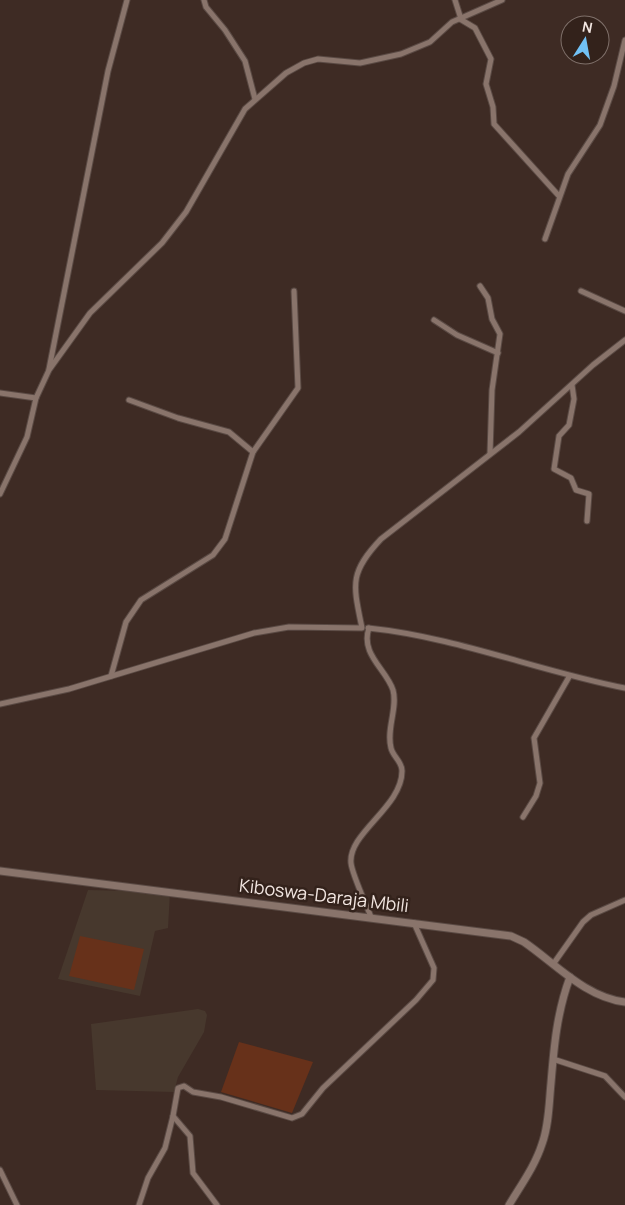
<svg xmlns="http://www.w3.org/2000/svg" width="625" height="1205" font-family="Manrope,sans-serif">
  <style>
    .education { fill: #47382d }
    .green { fill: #67311a }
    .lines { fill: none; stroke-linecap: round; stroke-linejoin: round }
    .minor-casing { stroke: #5a4a44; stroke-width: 7 }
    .secondary-casing { stroke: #5a4a44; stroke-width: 9 }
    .minor { stroke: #89746b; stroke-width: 5 }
    .secondary { stroke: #89746b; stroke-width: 7 }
    .labels { text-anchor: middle; stroke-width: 5; stroke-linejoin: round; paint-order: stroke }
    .street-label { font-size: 18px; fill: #f2e6e1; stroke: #33221b }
  </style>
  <rect width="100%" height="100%" fill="#3e2b24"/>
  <g class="education">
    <polygon points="88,890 170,892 168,928 155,931 140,996 58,979"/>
    <polygon points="198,1009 205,1011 207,1015 204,1032 178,1077 174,1092 96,1090 91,1024"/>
  </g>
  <g class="green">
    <polygon points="80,936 144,949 134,990 69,976"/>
    <polygon points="239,1042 313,1062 292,1113 221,1092"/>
  </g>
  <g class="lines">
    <defs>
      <g id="minor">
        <polyline points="204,0 206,7 225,30 245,61 255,99"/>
        <polyline points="455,0 461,19"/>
        <polyline points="460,19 475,28 491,59 486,84 493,107 494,124 559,196"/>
        <polyline points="545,239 568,174 600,125 614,86 625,40"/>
        <polyline points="480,286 488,298 492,319 500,334 492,390 490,454"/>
        <polyline points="581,291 625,311"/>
        <polyline points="434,320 457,335 498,353"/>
        <polyline points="49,369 108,71 127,0"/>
        <polyline points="572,385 574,399 569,425 559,436 554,469 571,478 576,490 589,494 587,521"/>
        <polyline points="0,393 36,398"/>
        <polyline points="129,400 178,418 229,432 253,452"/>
        <polyline points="0,494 27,437 36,398 49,370 90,313 162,243 186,212 245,109 286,73 304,63 318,59 360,63 401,54 430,42 452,22 502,0"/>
        <path d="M368,628c88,9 170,43 257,60"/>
        <path d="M369,628c-9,26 17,41 24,62 5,18 -7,39 -2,58 2,9 11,13 11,23 0,36 -54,62 -51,92 1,11 15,41 20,54"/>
        <polyline points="111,676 126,622 141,600 213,555 225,539 253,452 298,388 294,291"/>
        <path d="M0,704l69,-15 185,-56 35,-6 73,1c-9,-44 -13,-55 19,-89l138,-107 74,-67 32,-25"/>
        <polyline points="523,817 536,796 540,783 534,738 569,677"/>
        <polyline points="554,963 583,922 591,915 625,900"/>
        <polyline points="553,1059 605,1076 625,1097"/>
        <polyline points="0,1170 17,1205"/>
        <polyline points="139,1205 148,1178 165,1148 173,1116"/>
        <polyline points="217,1205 193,1173 190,1136 173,1116 178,1088 184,1086 193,1092 221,1097 292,1118 302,1114 323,1088 416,1000 433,980 434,968 414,923"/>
      </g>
      <g id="secondary">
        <path d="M0,871l511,65 13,6c32,22 61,55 101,60"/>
        <path d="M509,1205c12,-20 26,-39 33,-61 7,-19 7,-41 9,-61 3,-37 6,-71 19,-106"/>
      </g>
    </defs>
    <use href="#minor" class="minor-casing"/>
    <use href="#secondary" class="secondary-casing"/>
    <use href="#minor" class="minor"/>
    <use href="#secondary" class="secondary"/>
  </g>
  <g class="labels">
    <g class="street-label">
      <text transform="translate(324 896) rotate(7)" y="6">Kiboswa-Daraja Mbili</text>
    </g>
  </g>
  <g transform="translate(585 40) rotate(11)"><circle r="24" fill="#33221b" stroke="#7f706a"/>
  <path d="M0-4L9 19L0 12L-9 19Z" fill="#71c1f5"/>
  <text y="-8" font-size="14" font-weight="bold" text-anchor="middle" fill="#f2e6e1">N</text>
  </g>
</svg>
